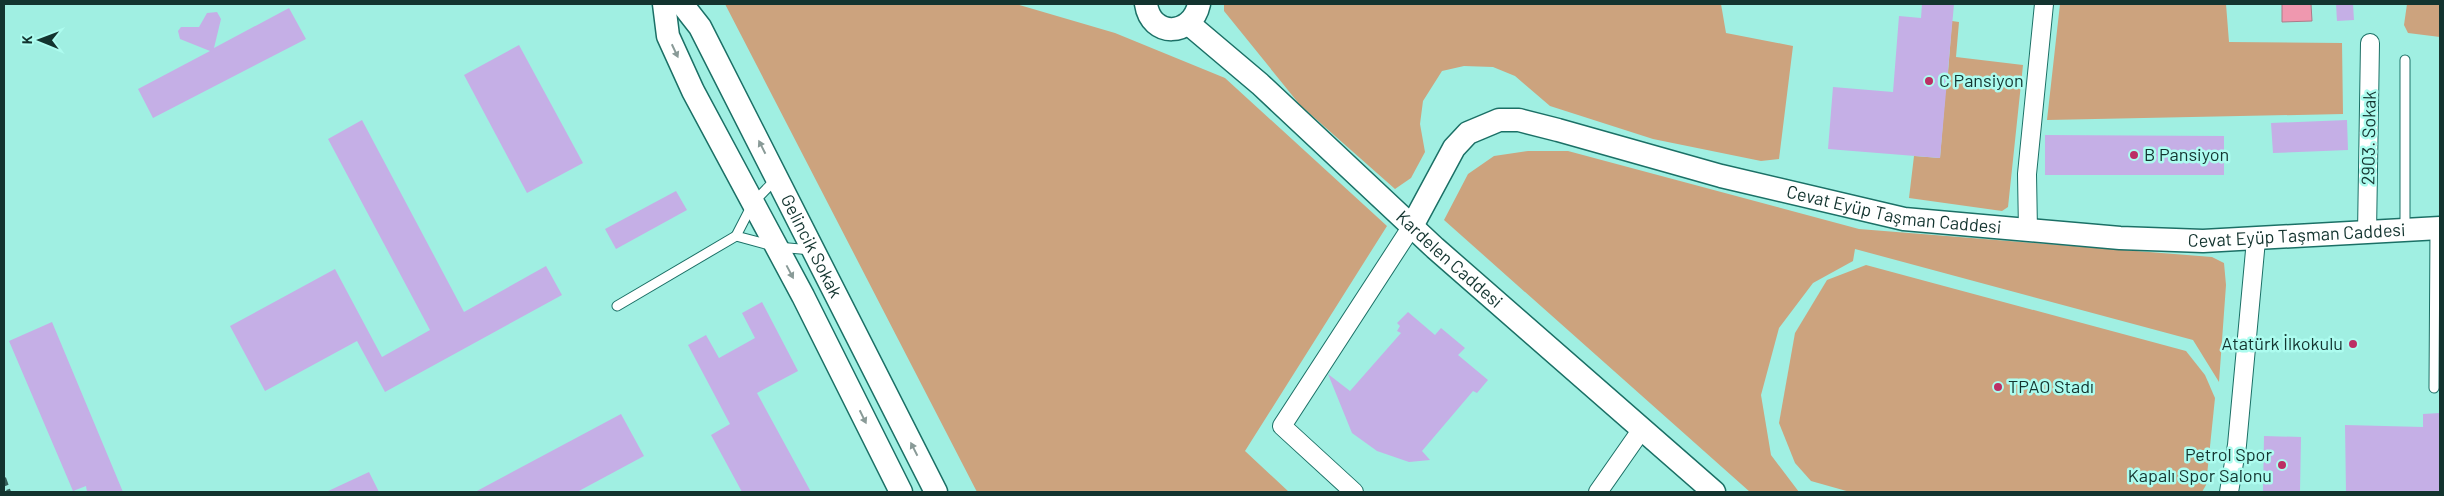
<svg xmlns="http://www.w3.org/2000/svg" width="2444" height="496" font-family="Barlow,sans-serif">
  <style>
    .green { fill: #cca37e }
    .water { fill: #ef98af; stroke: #ad7a89 }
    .building { fill: #c5afe6 }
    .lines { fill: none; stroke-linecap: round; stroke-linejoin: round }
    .service-casing { stroke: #1b7066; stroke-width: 11 }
    .minor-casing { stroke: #1b7066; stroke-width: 20 }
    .tertiary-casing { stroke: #1b7066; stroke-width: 25 }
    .service { stroke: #fff; stroke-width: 9 }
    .minor { stroke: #fff; stroke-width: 18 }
    .tertiary { stroke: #fff; stroke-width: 22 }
    .rail { stroke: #36625b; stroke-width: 4; stroke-dasharray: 8 4; stroke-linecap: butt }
    .oneway { fill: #899a97 }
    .poi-dot { fill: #bc2f64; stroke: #adfcef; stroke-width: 2 }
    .labels { text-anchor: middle; stroke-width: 5; stroke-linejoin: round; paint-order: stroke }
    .poi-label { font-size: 18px; fill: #13342f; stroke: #adfcef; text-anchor: start }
    .street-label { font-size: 18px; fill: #13342f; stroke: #adfcef }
  </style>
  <rect width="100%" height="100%" fill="#a0efe2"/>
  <g class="green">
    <polygon points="725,4 1016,4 1115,33 1225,78 1387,226 1245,451 1289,492 977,492"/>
    <polygon points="1224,4 1721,4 1726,33 1793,46 1779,159 1761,161 1653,139 1550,106 1515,76 1493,67 1464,66 1442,71 1423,101 1420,124 1425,152 1411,178 1395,189 1300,105 1224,11"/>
    <polygon points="2060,4 2226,4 2229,42 2342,43 2343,114 2047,120"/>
    <polygon points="2407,4 2440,4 2440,37 2408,33 2404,25"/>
    <polygon points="1952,21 1959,22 1956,57 2023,65 2008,207 2002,211 1909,198 1914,156 1940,158 1945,96 1923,84 1947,86"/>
    <polygon points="1528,151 1568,151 1859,229 2212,257 2224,263 2226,285 2219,382 2193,340 1855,249 1853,261 1813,283 1779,328 1761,395 1771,455 1799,492 1750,492 1444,220 1468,174 1494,156"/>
    <polygon points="1866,265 2186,351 2205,375 2215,398 2206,485 2202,492 1850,492 1811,481 1795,463 1779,423 1795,333 1827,280"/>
  </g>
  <polygon class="water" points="2282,4 2311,4 2312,21 2282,22"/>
  <g class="building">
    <polygon points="1922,4 1954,4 1940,158 1828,149 1833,87 1893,92 1899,16 1921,18"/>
    <polygon points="2336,4 2353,4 2354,20 2337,21"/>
    <polygon points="289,8 306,39 153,118 138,89 210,51 180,39 178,31 181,27 199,27 207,13 217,12 221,19 214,48"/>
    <polygon points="519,45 583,163 527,193 464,75"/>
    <polygon points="362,120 464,312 546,266 562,295 385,392 357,341 265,391 230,326 335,269 382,357 430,330 328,139"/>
    <polygon points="2347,120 2348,150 2273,153 2271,123"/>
    <polygon points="2045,135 2224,136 2224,175 2045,175"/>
    <polygon points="676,191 687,210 616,249 605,229"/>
    <polygon points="762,302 798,371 757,393 811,492 742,492 711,435 730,424 688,345 706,335 719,358 755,338 742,313"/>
    <polygon points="1408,312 1435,335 1441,328 1465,348 1458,355 1488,380 1477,393 1473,391 1422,451 1430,460 1409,462 1377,451 1352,433 1328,374 1350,391 1401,333 1397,331 1400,326 1397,323"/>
    <polygon points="52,322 123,492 87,492 86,486 73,491 9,341"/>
    <polygon points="2440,413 2440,492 2346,492 2345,425 2423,427 2423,414"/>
    <polygon points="621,414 644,456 577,492 475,492"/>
    <polygon points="2264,436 2301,437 2300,492 2263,492"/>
    <polygon points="369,472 379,492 326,492"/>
  </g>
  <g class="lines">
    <defs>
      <g id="service">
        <polyline points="2405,60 2405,230"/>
        <polyline points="776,179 753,203 736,236 777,247 812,250"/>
        <polyline points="617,306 736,236"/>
        <polyline points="2434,388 2435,229"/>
      </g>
      <g id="minor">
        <polyline points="2028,231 2027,174 2044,4"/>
        <polyline points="2367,233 2370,43"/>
        <polyline points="1354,492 1282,426 1412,226"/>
        <polyline points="1598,492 1642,429"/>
        <polyline points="2229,492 2237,445 2256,240"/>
      </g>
      <g id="tertiary">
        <polyline points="664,4 668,36 693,91 803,296 901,492"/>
        <path id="s1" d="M682,4l18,23 236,465"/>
        <path d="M1146,4c5,34 46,33 53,0"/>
        <path id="s2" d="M1189,24l71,60 175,164 279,244"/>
        <path id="s3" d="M1412,226l42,-78 14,-15 31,-13h20l39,10 163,46 183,43 216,19 83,3 237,-13"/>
      </g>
    </defs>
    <use href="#service" class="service-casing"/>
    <use href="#minor" class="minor-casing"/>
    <use href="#tertiary" class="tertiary-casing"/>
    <use href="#service" class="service"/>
    <use href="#minor" class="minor"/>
    <use href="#tertiary" class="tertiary"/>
    <polyline class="rail" points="4,478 9,492"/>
  </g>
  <defs><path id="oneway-solid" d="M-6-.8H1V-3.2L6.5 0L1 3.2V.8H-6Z" transform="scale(1.25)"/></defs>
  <g class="oneway">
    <use href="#oneway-solid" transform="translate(675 51) rotate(65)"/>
    <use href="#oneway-solid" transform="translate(762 147) rotate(-117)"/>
    <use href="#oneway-solid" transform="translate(790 272) rotate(62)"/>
    <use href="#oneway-solid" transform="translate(863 417) rotate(64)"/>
    <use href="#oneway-solid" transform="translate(914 449) rotate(-117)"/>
  </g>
  <g class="poi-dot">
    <circle cx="1929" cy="81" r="5"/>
    <circle cx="2134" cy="155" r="5"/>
    <circle cx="2353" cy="344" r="5"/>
    <circle cx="1998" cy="387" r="5"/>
    <circle cx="2282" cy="465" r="5"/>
  </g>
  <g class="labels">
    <g class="poi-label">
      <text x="1939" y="87">C Pansiyon</text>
      <text x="2144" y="161">B Pansiyon</text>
      <text x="2343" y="350" text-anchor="end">Atatürk İlkokulu</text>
      <text x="2008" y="393">TPAO Stadı</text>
      <text x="2272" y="461" text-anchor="end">Petrol Spor<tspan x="2272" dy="21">Kapalı Spor Salonu</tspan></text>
    </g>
    <g class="street-label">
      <text transform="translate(2369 138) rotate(-89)" y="6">2903. Sokak</text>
      <text dy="6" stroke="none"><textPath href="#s3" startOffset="549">Cevat Eyüp Taşman Caddesi</textPath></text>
      <text dy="6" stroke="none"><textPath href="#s3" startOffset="954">Cevat Eyüp Taşman Caddesi</textPath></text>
      <text dy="6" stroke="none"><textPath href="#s1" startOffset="275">Gelincik Sokak</textPath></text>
      <text dy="6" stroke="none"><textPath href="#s2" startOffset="351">Kardelen Caddesi</textPath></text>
    </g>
  </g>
  <rect width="2444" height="496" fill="none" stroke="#13342f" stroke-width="10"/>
  <g transform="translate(40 40) rotate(271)" stroke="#adfcef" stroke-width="4" paint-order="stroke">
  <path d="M0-4L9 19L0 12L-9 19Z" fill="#13342f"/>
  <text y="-8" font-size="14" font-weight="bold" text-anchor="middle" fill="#13342f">K</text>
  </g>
</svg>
